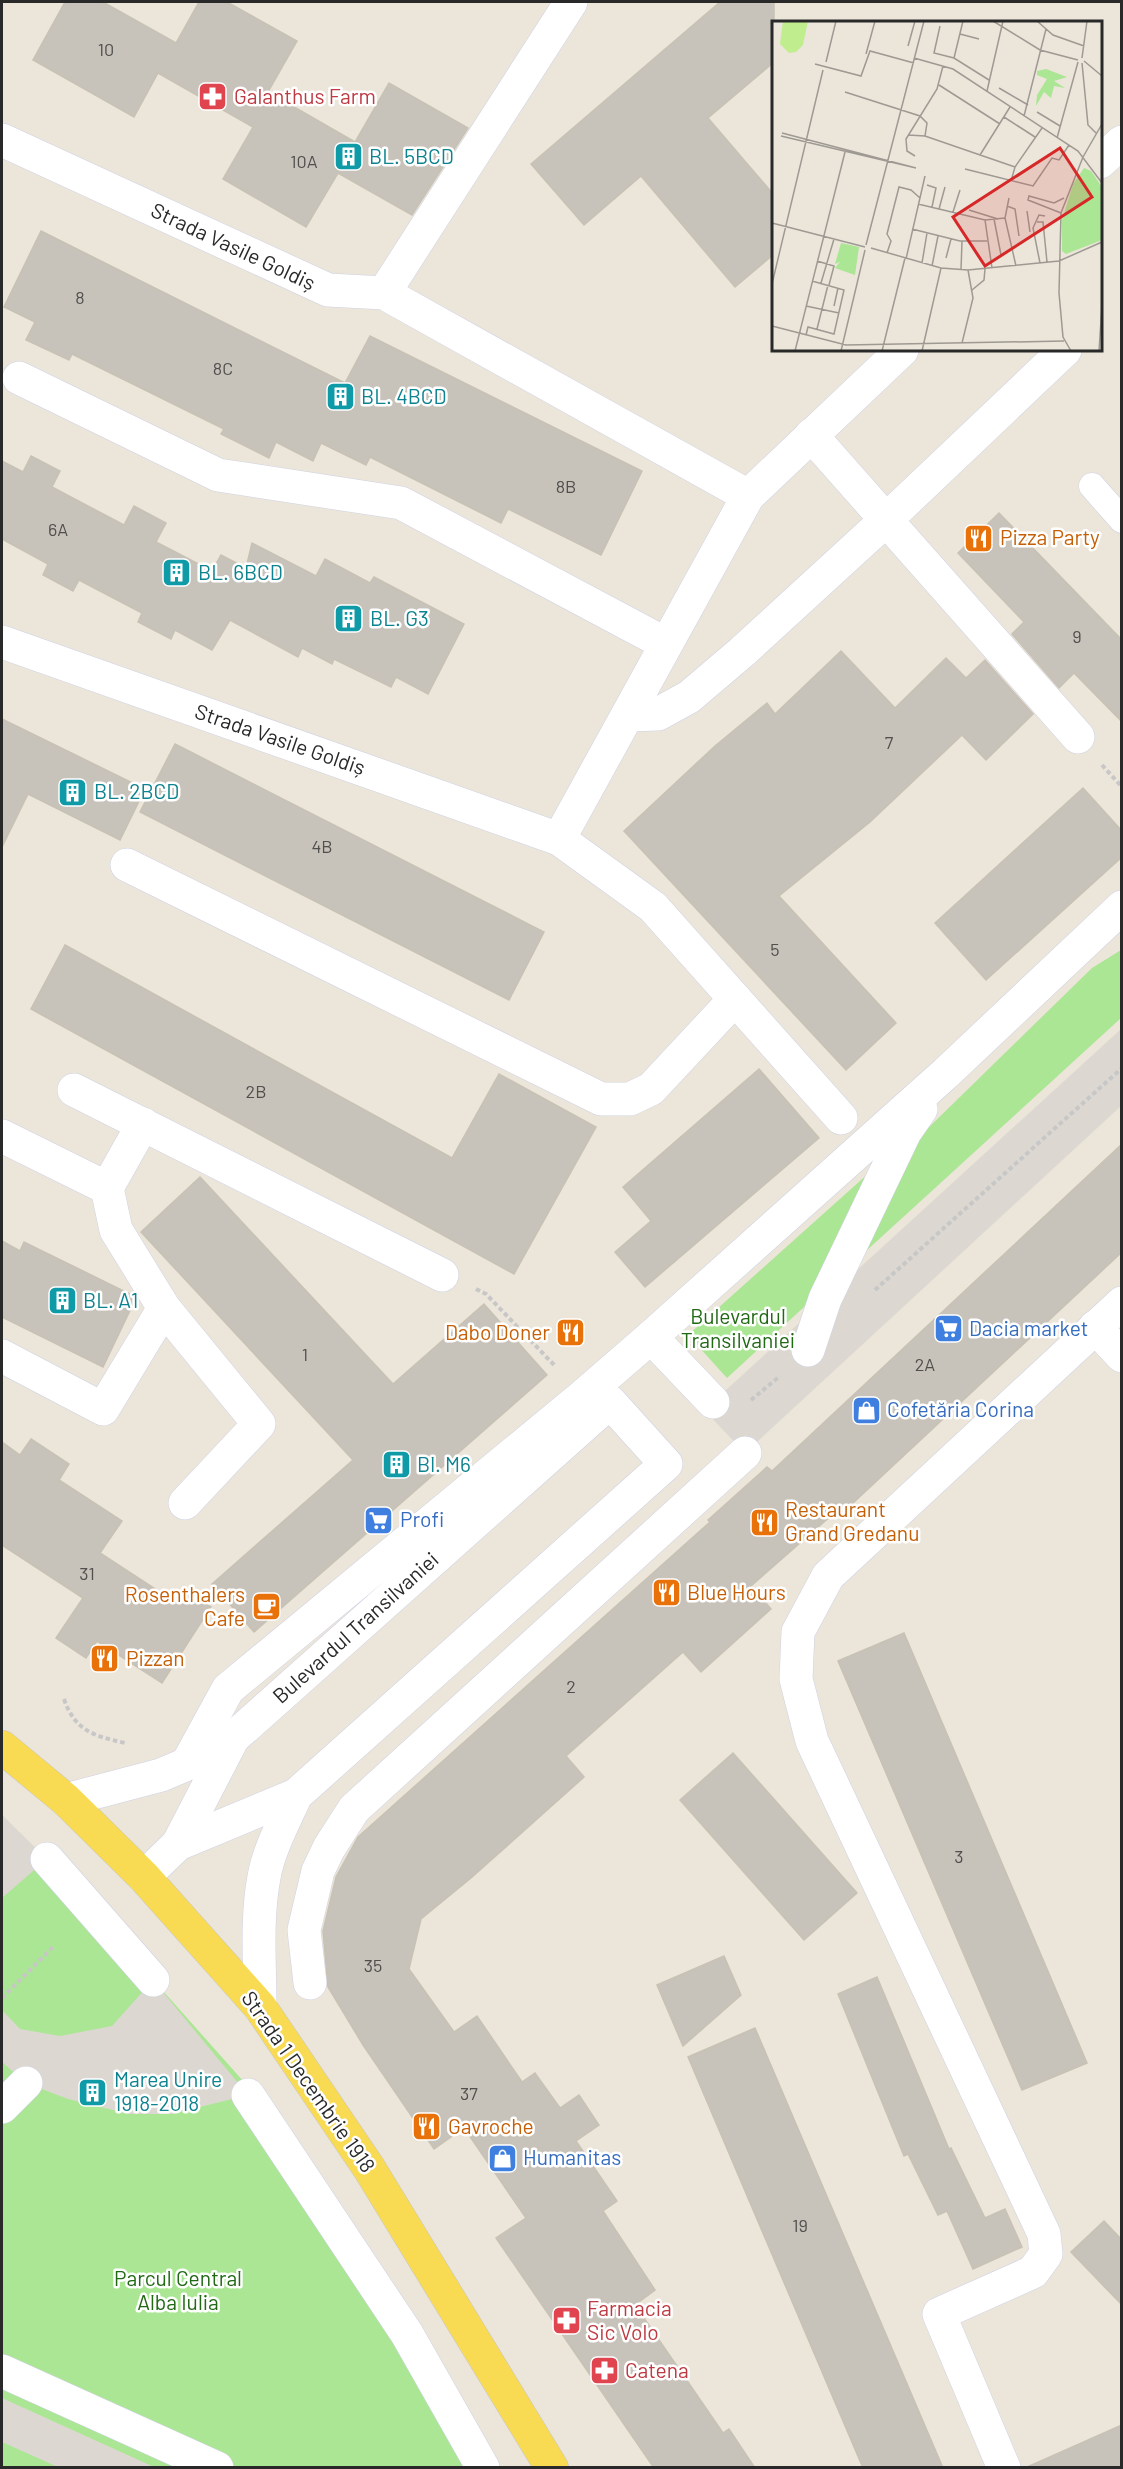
<svg xmlns="http://www.w3.org/2000/svg" width="1123" height="2469" font-family="Barlow,sans-serif">
  <style>
    .green { fill: #aae693 }
    .plaza { fill: #dcd8d1 }
    .building { fill: #c7c2ba; stroke: #c8c2b4; stroke-width: 1.5 }
    .lines { fill: none; stroke-linecap: round; stroke-linejoin: round }
    .lane-casing { stroke: #cfd2e3; stroke-width: 27 }
    .street-casing { stroke: #cfd2e3; stroke-width: 34 }
    .primary-casing { stroke: #c7c7c7; stroke-width: 34 }
    .path { stroke: #c7c7c7; stroke-width: 4; stroke-dasharray: 4.5 3; stroke-linecap: butt }
    .lane { stroke: #fff; stroke-width: 26 }
    .street { stroke: #fff; stroke-width: 33 }
    .primary { stroke: #f8db53; stroke-width: 33 }
    .labels { text-anchor: middle; stroke-width: 5; stroke-linejoin: round; paint-order: stroke }
    .number-label { font-size: 18px; fill: #504f4d }
    .health-label { font-size: 21px; fill: #be3a42; stroke: #fff; text-anchor: start }
    .culture-label { font-size: 21px; fill: #0d838f; stroke: #fff; text-anchor: start }
    .street-label { font-size: 21px; fill: #292929; stroke: #fff }
    .food-label { font-size: 21px; fill: #c56008; stroke: #fff; text-anchor: start }
    .park-label { font-size: 21px; fill: #226916; stroke: #fff }
    .shop-label { font-size: 21px; fill: #366cbe; stroke: #fff; text-anchor: start }
    .inset-road { fill: none; stroke: #9e9a93; stroke-width: 1.5 }
    .view { fill: #d62828; fill-opacity: 0.15; stroke: #d62828; stroke-width: 3 }
    .inset-edge { fill: none; stroke: #292929; stroke-width: 3 }
  </style>
  <rect width="100%" height="100%" fill="#ece5da"/>
  <g class="green">
    <polygon points="1121,950 1121,1018 854,1262 922,1134 1092,968"/>
    <polygon points="870,1172 804,1307 727,1378 688,1335"/>
    <polygon points="2,1815 115,1937 260,2100 498,2467 2,2467"/>
  </g>
  <g class="plaza">
    <polygon points="1121,1029 1121,1106 745,1453 704,1410"/>
    <polygon points="2,1815 47,1859 2,1898"/>
    <polygon points="153,1980 248,2095 172,2114 129,2114 68,2099 26,2083 2,2062 2,2010 20,2029 60,2036 112,2026"/>
    <polygon points="2,2398 154,2467 58,2467 2,2442"/>
  </g>
  <g class="building">
    <polygon points="65,2 103,2 176,43 199,2 227,2 297,41 268,92 355,142 389,83 468,128 412,215 338,173 306,227 223,179 253,127 158,73 134,117 33,60"/>
    <polygon points="720,2 774,2 774,62 708,118 774,195 774,254 735,287 641,176 584,225 531,164"/>
    <polygon points="41,231 345,383 370,336 642,471 601,555 508,509 501,523 370,457 366,465 321,443 313,461 276,442 269,458 221,434 224,429 72,354 69,360 26,340 35,322 4,307"/>
    <polygon points="31,456 60,471 52,487 124,525 134,506 166,523 156,542 212,571 221,555 246,568 252,543 316,576 325,559 370,583 374,577 464,624 428,694 396,677 391,687 334,659 332,664 302,648 298,657 230,620 212,650 175,630 171,639 138,622 142,613 79,580 73,591 43,575 48,564 2,539 2,461 23,472"/>
    <polygon points="999,513 1122,640 1122,722 1074,673 1059,688 1012,634 1024,622 958,553"/>
    <polygon points="841,651 895,708 946,658 966,678 985,660 1033,714 986,760 962,735 870,822 779,896 896,1023 846,1070 624,831 715,746 767,703 775,714"/>
    <polygon points="2,719 145,789 120,840 28,794 2,847"/>
    <polygon points="175,744 544,932 509,1000 140,812"/>
    <polygon points="1083,788 1122,831 1122,857 986,980 935,923"/>
    <polygon points="65,945 452,1158 499,1074 596,1127 514,1274 31,1009"/>
    <polygon points="759,1069 819,1138 645,1287 615,1252 651,1221 623,1187"/>
    <polygon points="1122,1144 1122,1252 837,1518 833,1514 751,1586 771,1609 701,1672 683,1652 566,1756 584,1777 471,1878 421,1919 409,1969 454,2032 477,2016 522,2082 535,2073 560,2108 579,2095 599,2125 576,2141 617,2201 603,2211 655,2290 635,2305 723,2433 729,2429 755,2468 654,2468 496,2238 526,2218 464,2128 434,2149 363,2045 328,1987 323,1931 336,1877 358,1837 710,1522 708,1520 767,1467 772,1471"/>
    <polygon points="200,1177 393,1384 484,1304 547,1375 254,1632 212,1584 353,1460 141,1232"/>
    <polygon points="2,1241 20,1251 24,1242 134,1296 136,1298 103,1367 2,1317"/>
    <polygon points="31,1439 69,1464 59,1480 122,1521 100,1553 175,1602 183,1589 211,1607 162,1683 97,1641 86,1658 56,1638 83,1598 2,1545 2,1442 20,1455"/>
    <polygon points="904,1633 1087,2063 1022,2090 838,1661"/>
    <polygon points="733,1753 857,1893 804,1940 680,1800"/>
    <polygon points="724,1956 741,1995 683,2046 657,1985"/>
    <polygon points="877,1977 949,2149 951,2148 985,2218 1005,2209 1022,2247 973,2269 947,2211 938,2215 908,2154 904,2156 838,1994"/>
    <polygon points="755,2028 943,2468 863,2468 688,2057"/>
    <polygon points="1104,2221 1122,2240 1122,2305 1071,2252"/>
    <polygon points="1122,2425 1122,2468 1025,2468"/>
  </g>
  <g class="lines">
    <defs>
      <polyline id="lane" points="1092,486 1122,520"/>
      <g id="street">
        <polyline points="2,140 328,290 384,293 748,496"/>
        <polyline points="1100,162 1122,142"/>
        <polyline points="384,293 571,2"/>
        <polyline points="19,378 218,475 401,503 666,644"/>
        <polyline points="811,435 1078,737"/>
        <polyline points="2,642 559,839 653,907 841,1118"/>
        <polyline points="628,715 658,714 689,697 742,652 886,520 1065,350"/>
        <polyline points="559,839 748,496 902,350"/>
        <polyline points="127,865 601,1099 630,1099 651,1089 735,999"/>
        <polyline points="74,1090 442,1275"/>
        <polyline points="2,1136 107,1188 116,1230 164,1308 259,1424 185,1503"/>
        <polyline points="107,1188 143,1124"/>
        <polyline points="1095,1327 1122,1356"/>
        <polyline points="651,1337 713,1402"/>
        <polyline points="808,1350 825,1299 905,1132 921,1109"/>
        <polyline points="2,1356 103,1409 164,1308"/>
        <polyline points="187,1764 228,1689 583,1396 651,1337 946,1073 1122,907"/>
        <path d="M66,1800l95,-25 26,-11 46,-26 377,-336 56,62 -370,331c-12,27 -27,54 -32,82 -8,42 -4,88 -4,130"/>
        <polyline points="178,1844 296,1795"/>
        <polyline points="47,1859 153,1980"/>
        <polyline points="144,1877 178,1844 233,1738"/>
        <polyline points="310,1983 304,1930 318,1871 329,1848 354,1809 745,1453"/>
        <polyline points="248,2095 407,2334 483,2468"/>
        <polyline points="2,2107 26,2083"/>
        <polyline points="2,2371 217,2468"/>
        <polyline points="1004,2468 939,2314 1033,2272 1046,2254 1044,2234 812,1741 796,1679 798,1632 828,1576 1122,1303"/>
      </g>
      <polyline id="primary" points="2,1747 66,1800 144,1877 260,2007 369,2168 552,2468"/>
    </defs>
    <use href="#lane" class="lane-casing"/>
    <use href="#street" class="street-casing"/>
    <use href="#primary" class="primary-casing"/>
    <g class="path">
      <polyline points="1102,765 1122,787"/>
      <polyline points="476,1289 486,1294 556,1367"/>
      <polyline points="875,1290 1122,1068"/>
      <polyline points="751,1400 780,1376"/>
      <path d="M64,1699c11,32 30,37 61,44"/>
      <polyline points="2,1998 53,1947"/>
    </g>
    <use href="#lane" class="lane"/>
    <use href="#street" class="street"/>
    <use href="#primary" class="primary"/>
  </g>
  <defs>
    <symbol id="pharmacy-square" viewBox="-11 -11 22 22"><rect x="-9" y="-9" width="18" height="18" rx="4" fill="#e0444e" stroke="#fff"/><path d="M-2-6h4v4h4v4h-4v4h-4v-4h-4v-4h4Z" fill="#fff"/></symbol>
    <symbol id="building-square" viewBox="-11 -11 22 22"><rect x="-9" y="-9" width="18" height="18" rx="4" fill="#0f9aa8" stroke="#fff"/><path d="M-4-6H4V6H1V3H-1V6H-4ZM-2.5-4.3h1.7v1.8h-1.7ZM.8-4.3h1.7v1.8H.8ZM-2.5-1h1.7V.8h-1.7ZM.8-1h1.7V.8H.8Z" fill="#fff"/></symbol>
    <symbol id="restaurant-square" viewBox="-11 -11 22 22"><rect x="-9" y="-9" width="18" height="18" rx="4" fill="#e8710a" stroke="#fff"/><path d="M-5-6h1v4h1v-4h1v4h1v-4h1v5L-1.5 .5V6h-2V.5L-5-1ZM5-6V6H3V1.5H1.5Q1.5-4 5-6Z" fill="#fff"/></symbol>
    <symbol id="supermarket-square" viewBox="-11 -11 22 22"><rect x="-9" y="-9" width="18" height="18" rx="4" fill="#3f7fe0" stroke="#fff"/><path d="M-6-5.5h2.5l.6 2H6L4.5 2H-2.5L-4.4-4H-6ZM-1.5 3.2a1.3 1.3 0 1 0 .1 0ZM3 3.2a1.3 1.3 0 1 0 .1 0Z" fill="#fff"/></symbol>
    <symbol id="shop-square" viewBox="-11 -11 22 22"><rect x="-9" y="-9" width="18" height="18" rx="4" fill="#3f7fe0" stroke="#fff"/><path d="M-5-2.5h2.3a2.7 3.5 0 0 1 5.4 0H5L5.5 6h-11ZM-1.5-2.5h3a1.5 2.3 0 0 0-3 0Z" fill="#fff"/></symbol>
    <symbol id="cafe-square" viewBox="-11 -11 22 22"><rect x="-9" y="-9" width="18" height="18" rx="4" fill="#e8710a" stroke="#fff"/><path d="M-5.5-4.5H6V0H3Q3 3.5 0 3.5H-2.5Q-5.5 3.5-5.5 0ZM3-3.2v2h1.7v-2ZM-6 4.5H4V6H-6Z" fill="#fff"/></symbol>
  </defs>
  <g fill-rule="evenodd">
    <use href="#pharmacy-square" x="196" y="80" width="33" height="33"/>
    <use href="#building-square" x="332" y="140" width="33" height="33"/>
    <use href="#building-square" x="324" y="380" width="33" height="33"/>
    <use href="#restaurant-square" x="962" y="522" width="33" height="33"/>
    <use href="#building-square" x="160" y="556" width="33" height="33"/>
    <use href="#building-square" x="332" y="602" width="33" height="33"/>
    <use href="#building-square" x="56" y="776" width="33" height="33"/>
    <use href="#building-square" x="46" y="1284" width="33" height="33"/>
    <use href="#supermarket-square" x="932" y="1312" width="33" height="33"/>
    <use href="#restaurant-square" x="554" y="1316" width="33" height="33"/>
    <use href="#shop-square" x="850" y="1394" width="33" height="33"/>
    <use href="#building-square" x="380" y="1448" width="33" height="33"/>
    <use href="#supermarket-square" x="362" y="1504" width="33" height="33"/>
    <use href="#restaurant-square" x="748" y="1506" width="33" height="33"/>
    <use href="#restaurant-square" x="650" y="1576" width="33" height="33"/>
    <use href="#cafe-square" x="250" y="1590" width="33" height="33"/>
    <use href="#restaurant-square" x="88" y="1642" width="33" height="33"/>
    <use href="#building-square" x="76" y="2076" width="33" height="33"/>
    <use href="#restaurant-square" x="410" y="2110" width="33" height="33"/>
    <use href="#shop-square" x="486" y="2142" width="33" height="33"/>
    <use href="#pharmacy-square" x="550" y="2304" width="33" height="33"/>
    <use href="#pharmacy-square" x="588" y="2354" width="33" height="33"/>
  </g>
  <g class="labels">
    <g class="number-label">
      <text x="106" y="56">10</text>
      <text x="304" y="168">10A</text>
      <text x="80" y="304">8</text>
      <text x="223" y="375">8C</text>
      <text x="566" y="493">8B</text>
      <text x="58" y="536">6A</text>
      <text x="1077" y="643">9</text>
      <text x="889" y="749">7</text>
      <text x="322" y="853">4B</text>
      <text x="775" y="956">5</text>
      <text x="256" y="1098">2B</text>
      <text x="305" y="1361">1</text>
      <text x="925" y="1371">2A</text>
      <text x="87" y="1580">31</text>
      <text x="571" y="1693">2</text>
      <text x="959" y="1863">3</text>
      <text x="373" y="1972">35</text>
      <text x="469" y="2100">37</text>
      <text x="800" y="2232">19</text>
    </g>
    <g class="health-label">
      <text x="234" y="104">Galanthus Farm</text>
      <text x="587" y="2316">Farmacia<tspan x="587" dy="24">Sic Volo</tspan></text>
      <text x="625" y="2378">Catena</text>
    </g>
    <g class="culture-label">
      <text x="369" y="164">BL. 5BCD</text>
      <text x="361" y="404">BL. 4BCD</text>
      <text x="198" y="580">BL. 6BCD</text>
      <text x="370" y="626">BL. G3</text>
      <text x="94" y="799">BL. 2BCD</text>
      <text x="83" y="1308">BL. A1</text>
      <text x="417" y="1472">Bl. M6</text>
      <text x="114" y="2087">Marea Unire<tspan x="114" dy="24">1918-2018</tspan></text>
    </g>
    <g class="street-label">
      <text transform="translate(233 247) rotate(25)" y="7">Strada Vasile Goldiș</text>
      <text transform="translate(280 740) rotate(19)" y="7">Strada Vasile Goldiș</text>
      <text transform="translate(356 1628) rotate(-42)" y="7">Bulevardul Transilvaniei</text>
      <text transform="translate(308 2082) rotate(55)" y="7">Strada 1 Decembrie 1918</text>
    </g>
    <g class="food-label">
      <text x="1000" y="545">Pizza Party</text>
      <text x="550" y="1340" text-anchor="end">Dabo Doner</text>
      <text x="785" y="1517">Restaurant<tspan x="785" dy="24">Grand Gredanu</tspan></text>
      <text x="687" y="1600">Blue Hours</text>
      <text x="245" y="1602" text-anchor="end">Rosenthalers<tspan x="245" dy="24">Cafe</tspan></text>
      <text x="126" y="1666">Pizzan</text>
      <text x="448" y="2134">Gavroche</text>
    </g>
    <g class="park-label">
      <text x="738" y="1324">Bulevardul<tspan x="738" dy="24">Transilvaniei</tspan></text>
      <text x="178" y="2286">Parcul Central<tspan x="178" dy="24">Alba Iulia</tspan></text>
    </g>
    <g class="shop-label">
      <text x="969" y="1336">Dacia market</text>
      <text x="887" y="1417">Cofetăria Corina</text>
      <text x="400" y="1527">Profi</text>
      <text x="523" y="2165">Humanitas</text>
    </g>
  </g>
  <g transform="translate(772 21)">
    <rect width="330" height="330" fill="#ece5da"/>
    <path d="M274,48l21,8 -13,4 11,7 -11,-2 -3,12 -7,-6 -8,14 1,-11 10,-16 -10,-4v-4zM312,147l7,3 11,16v53l-36,14 -4,-3v-31l11,-36zM69,222l18,4 -4,28 -20,-7 5,-6 -5,2z" fill="#aae693"/>
    <path d="M11,0h25l-5,24 -7,7 -7,1 -9,-9z" fill="#c0ee8e"/>
    <path class="inset-road" d="M221,0l47,29 38,10M265,0l16,14 31,11M168,5l-6,27 20,5 35,22M188,13l19,5M136,25l7,-25M94,33l9,-33M142,37l39,11 125,82 24,32M182,37l9,-37M310,37l5,-37M312,40l18,15M54,41l10,-41M310,42l6,62 8,8M43,43l46,12 9,-25 44,12M167,64l61,39M227,67l29,17M215,70l16,-70M73,71l75,24 7,7 -2,13M265,91l23,14M252,95l22,-87M232,96l31,20M136,114l17,1 90,31M9,115l135,32 -134,-35M285,117l21,-76M208,134l30,-48M143,135l-8,-5 -1,-12 31,-50 6,-23M193,148l68,17 19,-28 7,2 10,-15M239,160l4,-14 27,-39M155,164l9,3 -4,19M237,177l-4,20 11,48M146,183l67,16 20,-2M235,185l8,3 4,27M167,188l6,-22M197,189l29,9M255,190l3,21M181,191l7,-22M289,192l-33,-13 1,-4 25,7 10,-5M222,198l7,36M213,199l7,48M265,201h6l4,40M0,202l93,24M140,208l48,12h27M94,224l58,-224M99,227l70,20 27,2 91,-9 43,-19M115,232l4,-12 -4,-7 12,-47 12,3 9,8M174,237l5,-19M134,238l19,-83M45,240l17,5 -5,19M150,242l5,-30M268,242l-7,-35 6,-13 6,1M160,245l6,-30M189,249l1,-29M49,262l13,-44M0,263l51,-214M200,269l12,-10 1,-11M34,285l33,7M62,285l4,-18M0,305l74,19 218,-4M45,308l11,-44M34,314l2,-8 26,7 10,-44 -32,-9M190,322l11,-45 -5,-28M23,330l50,-199M69,330l24,-101M110,330l23,-93M150,330l19,-83M299,330l-8,-14 -4,-44 2,-80 22,-56 19,-33M327,330l3,-46"/>
    <path class="view" d="M288,127l32,49 -107,69 -32,-49z"/>
    <rect width="330" height="330" class="inset-edge"/>
  </g>
  <rect width="1123" height="2469" fill="none" stroke="#292929" stroke-width="6"/>
</svg>
